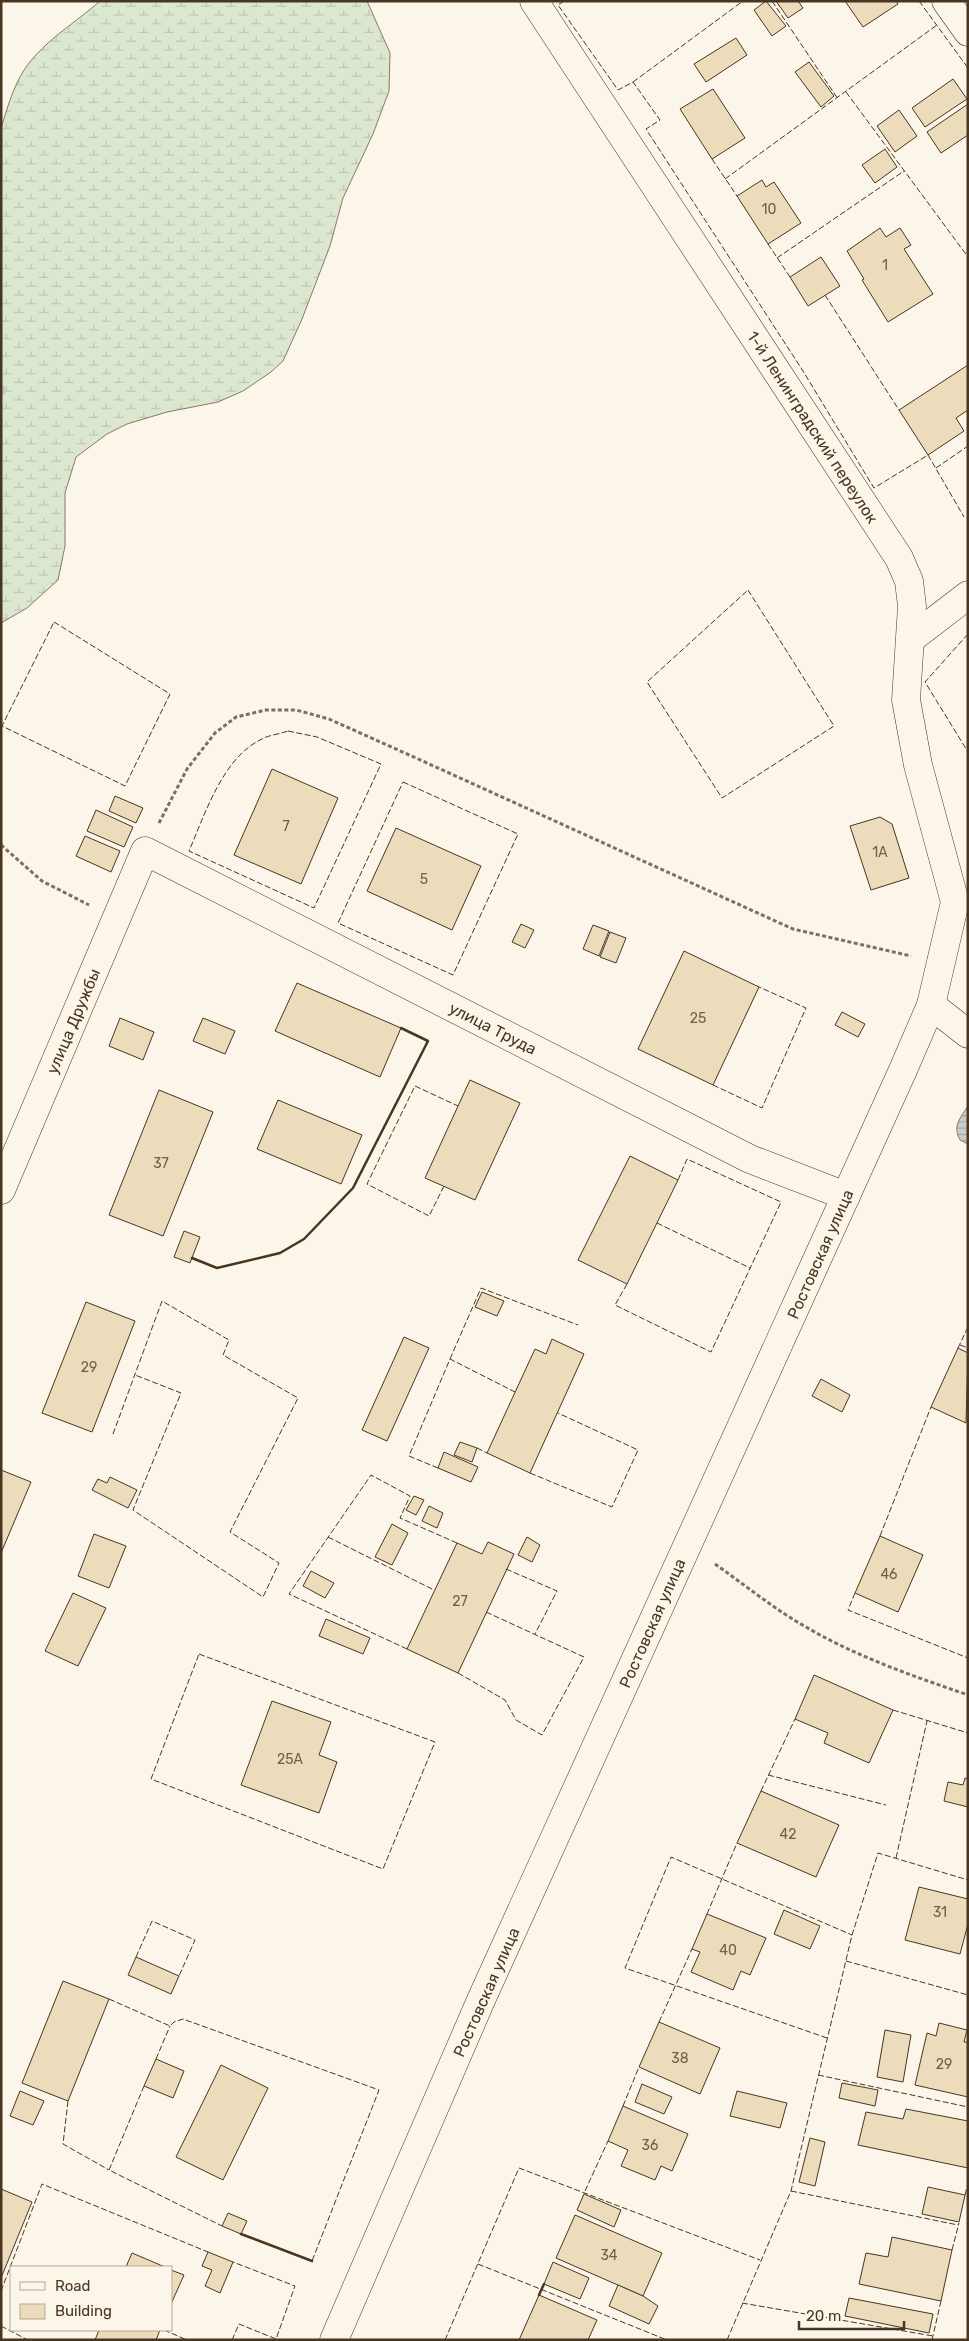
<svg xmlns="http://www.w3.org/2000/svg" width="969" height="2341" font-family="Rubik,sans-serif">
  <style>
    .wetland { fill: url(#wetland-marsh); stroke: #887966 }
    .water { fill: url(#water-rules); stroke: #887966 }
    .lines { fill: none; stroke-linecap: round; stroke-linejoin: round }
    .stream { stroke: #c9cecd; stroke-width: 10 }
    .building { fill: #ecdcbc; stroke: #4a3520 }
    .minor-casing { stroke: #4a3520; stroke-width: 29 }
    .path { stroke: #7f6f5c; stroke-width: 3; stroke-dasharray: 4 2.5; stroke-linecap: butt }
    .minor { stroke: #fbf6e9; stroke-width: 28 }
    .fence { stroke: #4a3520; stroke-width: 1; stroke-dasharray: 6 2.5; stroke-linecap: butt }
    .wall { stroke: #4a3520; stroke-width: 2.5 }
    .labels { text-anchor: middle; stroke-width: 4; stroke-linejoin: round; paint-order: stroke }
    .number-label { font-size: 14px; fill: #725f47 }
    .street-label { font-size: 16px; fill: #4a3520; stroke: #fbf6e9 }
  </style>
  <defs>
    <pattern id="wetland-marsh" width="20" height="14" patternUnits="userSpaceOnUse" patternTransform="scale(1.25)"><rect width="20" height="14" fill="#dce7d0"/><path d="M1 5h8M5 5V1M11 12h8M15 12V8" fill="none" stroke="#bec7b2"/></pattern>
    <pattern id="water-rules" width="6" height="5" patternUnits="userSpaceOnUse" patternTransform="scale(1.25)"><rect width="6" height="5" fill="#c9cecd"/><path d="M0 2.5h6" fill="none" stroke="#a5a8a6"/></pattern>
  </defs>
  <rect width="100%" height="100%" fill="#fbf6e9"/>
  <path class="wetland" d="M100,1h267l23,52 -1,38 -16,43 -30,64 -13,48 -28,73 -19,42 -12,11 -28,19 -25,11 -51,10 -40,12 -20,10 -31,23 -11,36v53l-7,34 -31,28 -26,15v-495c5,-15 9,-31 16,-45 16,-36 55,-57 83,-82z"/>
  <path class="water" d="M968,1106v38l-8,-4c-8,-14 1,-23 8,-34z"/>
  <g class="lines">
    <polyline class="stream" points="1,390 1,391"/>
  </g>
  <g class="building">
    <polygon points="766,1 786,26 772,36 754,10"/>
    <polygon points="776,1 798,1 803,8 788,18"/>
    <polygon points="845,1 896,1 898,4 863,27"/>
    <polygon points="736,38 747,55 706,82 694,64"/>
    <polygon points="809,62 834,96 821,107 795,72"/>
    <polygon points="953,79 967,99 925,127 912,108"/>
    <polygon points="713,89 745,138 712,159 680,109"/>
    <polygon points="968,104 968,135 941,153 927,132"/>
    <polygon points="899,110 917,136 895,152 877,126"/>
    <polygon points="885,149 897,167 875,183 862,165"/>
    <polygon points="762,180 766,187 774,182 801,223 768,244 737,196"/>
    <polygon points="880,228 886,237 900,228 911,245 904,249 933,294 888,322 862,280 864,279 847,251"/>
    <polygon points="821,257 840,286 808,306 790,277"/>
    <polygon points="968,365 968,410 956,418 964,431 928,455 899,410"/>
    <polygon points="272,769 338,798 301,884 234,855"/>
    <polygon points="115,796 143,808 136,823 109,811"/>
    <polygon points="96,810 133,827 124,847 87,831"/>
    <polygon points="880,817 892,824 909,878 871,890 850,826"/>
    <polygon points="396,828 481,866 452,930 367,891"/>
    <polygon points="85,836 120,851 111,872 76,856"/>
    <polygon points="521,924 534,930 525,948 512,942"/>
    <polygon points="593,925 609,931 599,956 583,949"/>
    <polygon points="610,932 626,938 616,963 600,957"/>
    <polygon points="684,951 759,987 713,1085 638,1049"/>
    <polygon points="297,983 401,1028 380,1077 275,1031"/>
    <polygon points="842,1012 865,1024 858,1037 835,1025"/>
    <polygon points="120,1018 154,1032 143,1060 109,1046"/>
    <polygon points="203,1018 235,1031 225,1054 193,1041"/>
    <polygon points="470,1080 520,1103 475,1200 425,1178"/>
    <polygon points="159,1090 213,1112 163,1236 109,1215"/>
    <polygon points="278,1100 362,1135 341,1184 257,1149"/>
    <polygon points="630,1156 678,1180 627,1284 578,1260"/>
    <polygon points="184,1231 200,1237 190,1263 174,1257"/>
    <polygon points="482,1292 504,1301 497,1316 475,1307"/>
    <polygon points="86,1302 135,1321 92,1432 42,1413"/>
    <polygon points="404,1337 429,1348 387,1441 362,1430"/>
    <polygon points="552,1339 584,1354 530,1473 487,1453 535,1349 546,1354"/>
    <polygon points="958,1348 968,1353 966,1423 931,1407"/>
    <polygon points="821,1379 850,1395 842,1412 812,1396"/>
    <polygon points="460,1442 477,1448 472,1462 454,1455"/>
    <polygon points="444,1452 478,1467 471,1482 438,1468"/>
    <polygon points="1,1470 31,1482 1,1553"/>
    <polygon points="110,1477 137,1490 128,1508 92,1490 98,1479 107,1483"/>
    <polygon points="414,1496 424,1500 416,1515 406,1510"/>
    <polygon points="429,1506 443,1513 437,1528 422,1521"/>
    <polygon points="392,1524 408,1533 392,1565 375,1557"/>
    <polygon points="94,1534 126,1546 109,1588 78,1576"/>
    <polygon points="880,1536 923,1555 898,1612 855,1593"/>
    <polygon points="527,1537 540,1545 532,1562 518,1555"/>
    <polygon points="488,1542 514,1554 458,1673 407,1649 457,1543 482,1554"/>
    <polygon points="311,1571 334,1583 325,1598 303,1586"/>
    <polygon points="73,1593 106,1608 78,1666 45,1651"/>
    <polygon points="326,1619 370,1638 363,1654 319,1636"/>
    <polygon points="814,1675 893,1710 869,1763 824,1743 828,1733 795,1719"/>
    <polygon points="272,1701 331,1722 319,1755 337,1762 319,1813 241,1785"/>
    <polygon points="965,1778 968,1779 968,1807 944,1801 948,1782 963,1785"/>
    <polygon points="761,1791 839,1825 816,1877 737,1843"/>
    <polygon points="919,1887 968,1899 968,1924 960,1954 905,1940"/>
    <polygon points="784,1910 820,1926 810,1949 774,1934"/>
    <polygon points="707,1914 766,1938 750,1975 741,1971 733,1990 691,1972 700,1952 692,1949"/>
    <polygon points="136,1957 179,1976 171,1994 128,1975"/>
    <polygon points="63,1981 109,1999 68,2101 22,2083"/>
    <polygon points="659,2022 720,2048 700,2094 639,2067"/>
    <polygon points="939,2023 967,2030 964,2042 968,2042 968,2097 915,2085 927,2033 936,2036"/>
    <polygon points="885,2030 911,2035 903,2082 877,2077"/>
    <polygon points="156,2059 184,2071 173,2098 144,2086"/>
    <polygon points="221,2065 268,2088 223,2180 176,2157"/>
    <polygon points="842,2083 878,2090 875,2106 839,2098"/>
    <polygon points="642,2084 672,2097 664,2114 635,2102"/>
    <polygon points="20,2091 44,2101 33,2125 10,2116"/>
    <polygon points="737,2091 787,2103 780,2128 730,2116"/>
    <polygon points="623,2106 688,2134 672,2171 661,2166 655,2180 621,2166 628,2150 608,2141"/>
    <polygon points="906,2109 968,2121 968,2168 858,2145 866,2112 903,2119"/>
    <polygon points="810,2138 825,2142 815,2186 799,2182"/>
    <polygon points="928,2187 965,2195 959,2222 922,2214"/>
    <polygon points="1,2189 32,2202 1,2278"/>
    <polygon points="584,2194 621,2210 614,2227 577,2210"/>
    <polygon points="228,2213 247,2221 241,2234 222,2226"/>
    <polygon points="575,2215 662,2253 643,2296 556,2258"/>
    <polygon points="892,2237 952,2250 941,2301 859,2284 866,2253 888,2257"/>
    <polygon points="208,2252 233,2262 220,2293 205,2286 212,2270 202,2266"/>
    <polygon points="132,2253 165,2267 126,2267"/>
    <polygon points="553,2262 589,2278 580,2299 544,2284"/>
    <polygon points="171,2270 184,2275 171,2304"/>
    <polygon points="618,2285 643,2296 658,2306 649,2324 609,2306"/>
    <polygon points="539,2295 597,2320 588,2340 519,2340"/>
    <polygon points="849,2298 933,2314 929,2333 845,2316"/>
    <polygon points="99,2330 160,2330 156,2340 95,2340"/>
  </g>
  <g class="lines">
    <defs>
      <g id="minor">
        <polyline points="946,1 968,32"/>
        <polyline points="912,638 968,595"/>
        <polyline points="931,1005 968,1034"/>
        <polyline points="1,1190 145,851 750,1159 846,1196"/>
        <polyline points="334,2340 481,2000 903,1070 931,1005 955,902 918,765 906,700 912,606 909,581 899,558 534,1"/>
      </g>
    </defs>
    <use href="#minor" class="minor-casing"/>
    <g class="path">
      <polyline points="159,823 187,769 215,733 236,717 266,710 296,710 329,719 416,758 793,929 911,956"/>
      <polyline points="1,845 42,881 89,905"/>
      <path d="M715,1564c30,21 59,45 91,63 51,30 107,49 162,68"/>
    </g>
    <use href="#minor" class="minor"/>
    <g class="fence">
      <polyline points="564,1 558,5 618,90 633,82 660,120 646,129 803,371 874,488 928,455 964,517"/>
      <polyline points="772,1 838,99"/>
      <polyline points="919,1 968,68"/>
      <polyline points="633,82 743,1"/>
      <polyline points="846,92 968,257"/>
      <polyline points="712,159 737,196"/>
      <polyline points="725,179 937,25"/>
      <polyline points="768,244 790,277"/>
      <polyline points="777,258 904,171"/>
      <polyline points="825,295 899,410"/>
      <polyline points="936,468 968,446"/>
      <polygon points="748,590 834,726 722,798 647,682"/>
      <polygon points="54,622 170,694 125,786 2,726"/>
      <polyline points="968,634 925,682 968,752"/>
      <path d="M288,731l29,6 64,27 -67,144 -125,-57c16,-37 34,-94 73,-112 7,-4 18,-5 26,-8z"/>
      <polygon points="403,782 518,834 453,975 338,923"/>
      <polyline points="713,1085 762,1108 806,1008 759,987"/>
      <polyline points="444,1186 429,1216 367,1184 415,1086 458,1106"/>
      <polyline points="657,1223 750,1268"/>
      <polyline points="627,1284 615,1305 711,1352 781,1202 687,1159 678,1180"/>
      <polyline points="960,1345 968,1348"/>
      <polyline points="958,1348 968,1327"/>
      <polyline points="450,1359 481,1288 578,1325"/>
      <polyline points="113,1434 162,1301 229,1340 223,1355 298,1398 230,1532 279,1563 263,1597 133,1510 181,1393 135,1375"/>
      <polyline points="477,1448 487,1453"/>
      <polyline points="438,1468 409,1456 450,1359 515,1392"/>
      <polyline points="530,1473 612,1507 638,1450 558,1413"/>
      <polyline points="880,1536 931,1407"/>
      <polyline points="328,1537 434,1590"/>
      <polyline points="506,1569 557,1591 535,1634"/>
      <polyline points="855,1593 848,1610 968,1658"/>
      <polyline points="407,1649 289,1594 371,1475 410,1496 400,1518 457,1543"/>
      <polygon points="199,1654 435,1742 383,1869 151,1779"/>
      <polyline points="458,1673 505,1700 516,1720 542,1735 584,1657 486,1612"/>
      <polyline points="893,1710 968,1733"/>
      <polyline points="768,1775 886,1805"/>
      <polyline points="761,1791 795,1719"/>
      <polyline points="896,1858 927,1721"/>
      <polyline points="707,1914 737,1843"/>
      <polyline points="136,1957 152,1921 195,1940 179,1976"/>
      <polyline points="846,1961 968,1995"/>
      <polyline points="109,1999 170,2026 174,2022 183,2019 379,2090 312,2261"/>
      <polyline points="659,2022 692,1949"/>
      <polyline points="827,2038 625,1968 671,1857 852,1935"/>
      <polyline points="156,2059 170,2026"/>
      <polyline points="818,2075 968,2107"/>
      <polyline points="144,2086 109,2170 222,2226"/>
      <polyline points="68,2101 63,2144 109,2170"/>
      <polyline points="623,2106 639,2067"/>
      <polyline points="585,2191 608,2141"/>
      <polyline points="791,2191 958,2225"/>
      <polyline points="965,2195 968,2183"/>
      <polyline points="952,2250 959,2223"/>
      <polyline points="478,2264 667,2340"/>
      <polyline points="1,2291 42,2184 208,2252"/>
      <polyline points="742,2303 933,2336"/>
      <polyline points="1,2326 28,2340"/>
      <polyline points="164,2330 187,2340"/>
      <polyline points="232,2340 239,2324 276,2339 295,2286 233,2262"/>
      <polyline points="445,2340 519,2168 760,2260"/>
      <polyline points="727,2340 791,2191 852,1935 878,1853 968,1880"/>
      <polyline points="932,2340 941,2301"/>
    </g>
    <g class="wall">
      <polyline points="192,1258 217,1268 280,1253 304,1239 353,1188 428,1041 401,1028"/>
      <polyline points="241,2234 312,2261"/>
      <polyline points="539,2295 544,2284"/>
    </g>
  </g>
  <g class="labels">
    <g class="number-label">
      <text x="769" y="214">10</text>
      <text x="885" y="270">1</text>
      <text x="286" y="831">7</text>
      <text x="880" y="857">1А</text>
      <text x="424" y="884">5</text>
      <text x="698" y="1023">25</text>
      <text x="161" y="1168">37</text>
      <text x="89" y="1372">29</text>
      <text x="889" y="1579">46</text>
      <text x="460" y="1606">27</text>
      <text x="290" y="1764">25А</text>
      <text x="788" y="1839">42</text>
      <text x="940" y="1917">31</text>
      <text x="728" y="1955">40</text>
      <text x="680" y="2063">38</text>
      <text x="944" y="2069">29</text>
      <text x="650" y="2150">36</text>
      <text x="609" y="2260">34</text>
    </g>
    <g class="street-label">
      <text transform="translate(813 427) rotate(57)" y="6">1-й Ленинградский переулок</text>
      <text transform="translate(73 1021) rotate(-67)" y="6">улица Дружбы</text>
      <text transform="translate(493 1028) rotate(27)" y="6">улица Труда</text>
      <text transform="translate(820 1254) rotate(-66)" y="6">Ростовская улица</text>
      <text transform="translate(652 1623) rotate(-66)" y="6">Ростовская улица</text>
      <text transform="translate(486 1992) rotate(-66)" y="6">Ростовская улица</text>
    </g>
  </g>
  <rect width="969" height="2341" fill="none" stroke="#4a3520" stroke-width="5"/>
  <rect x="10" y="2266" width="162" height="65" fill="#fbf6e9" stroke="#b4a999"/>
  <rect x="20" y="2282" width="25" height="8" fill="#fbf6e9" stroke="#b4a999"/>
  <text x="55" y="2291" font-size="15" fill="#4a3520">Road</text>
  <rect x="20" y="2304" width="25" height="15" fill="#ecdcbc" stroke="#b4a999"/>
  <text x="55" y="2316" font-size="15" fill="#4a3520">Building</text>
  <path d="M799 2321v8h105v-8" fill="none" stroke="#4a3520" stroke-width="2.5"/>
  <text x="806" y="2321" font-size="15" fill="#4a3520" stroke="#fbf6e9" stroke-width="4" paint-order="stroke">20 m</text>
</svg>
